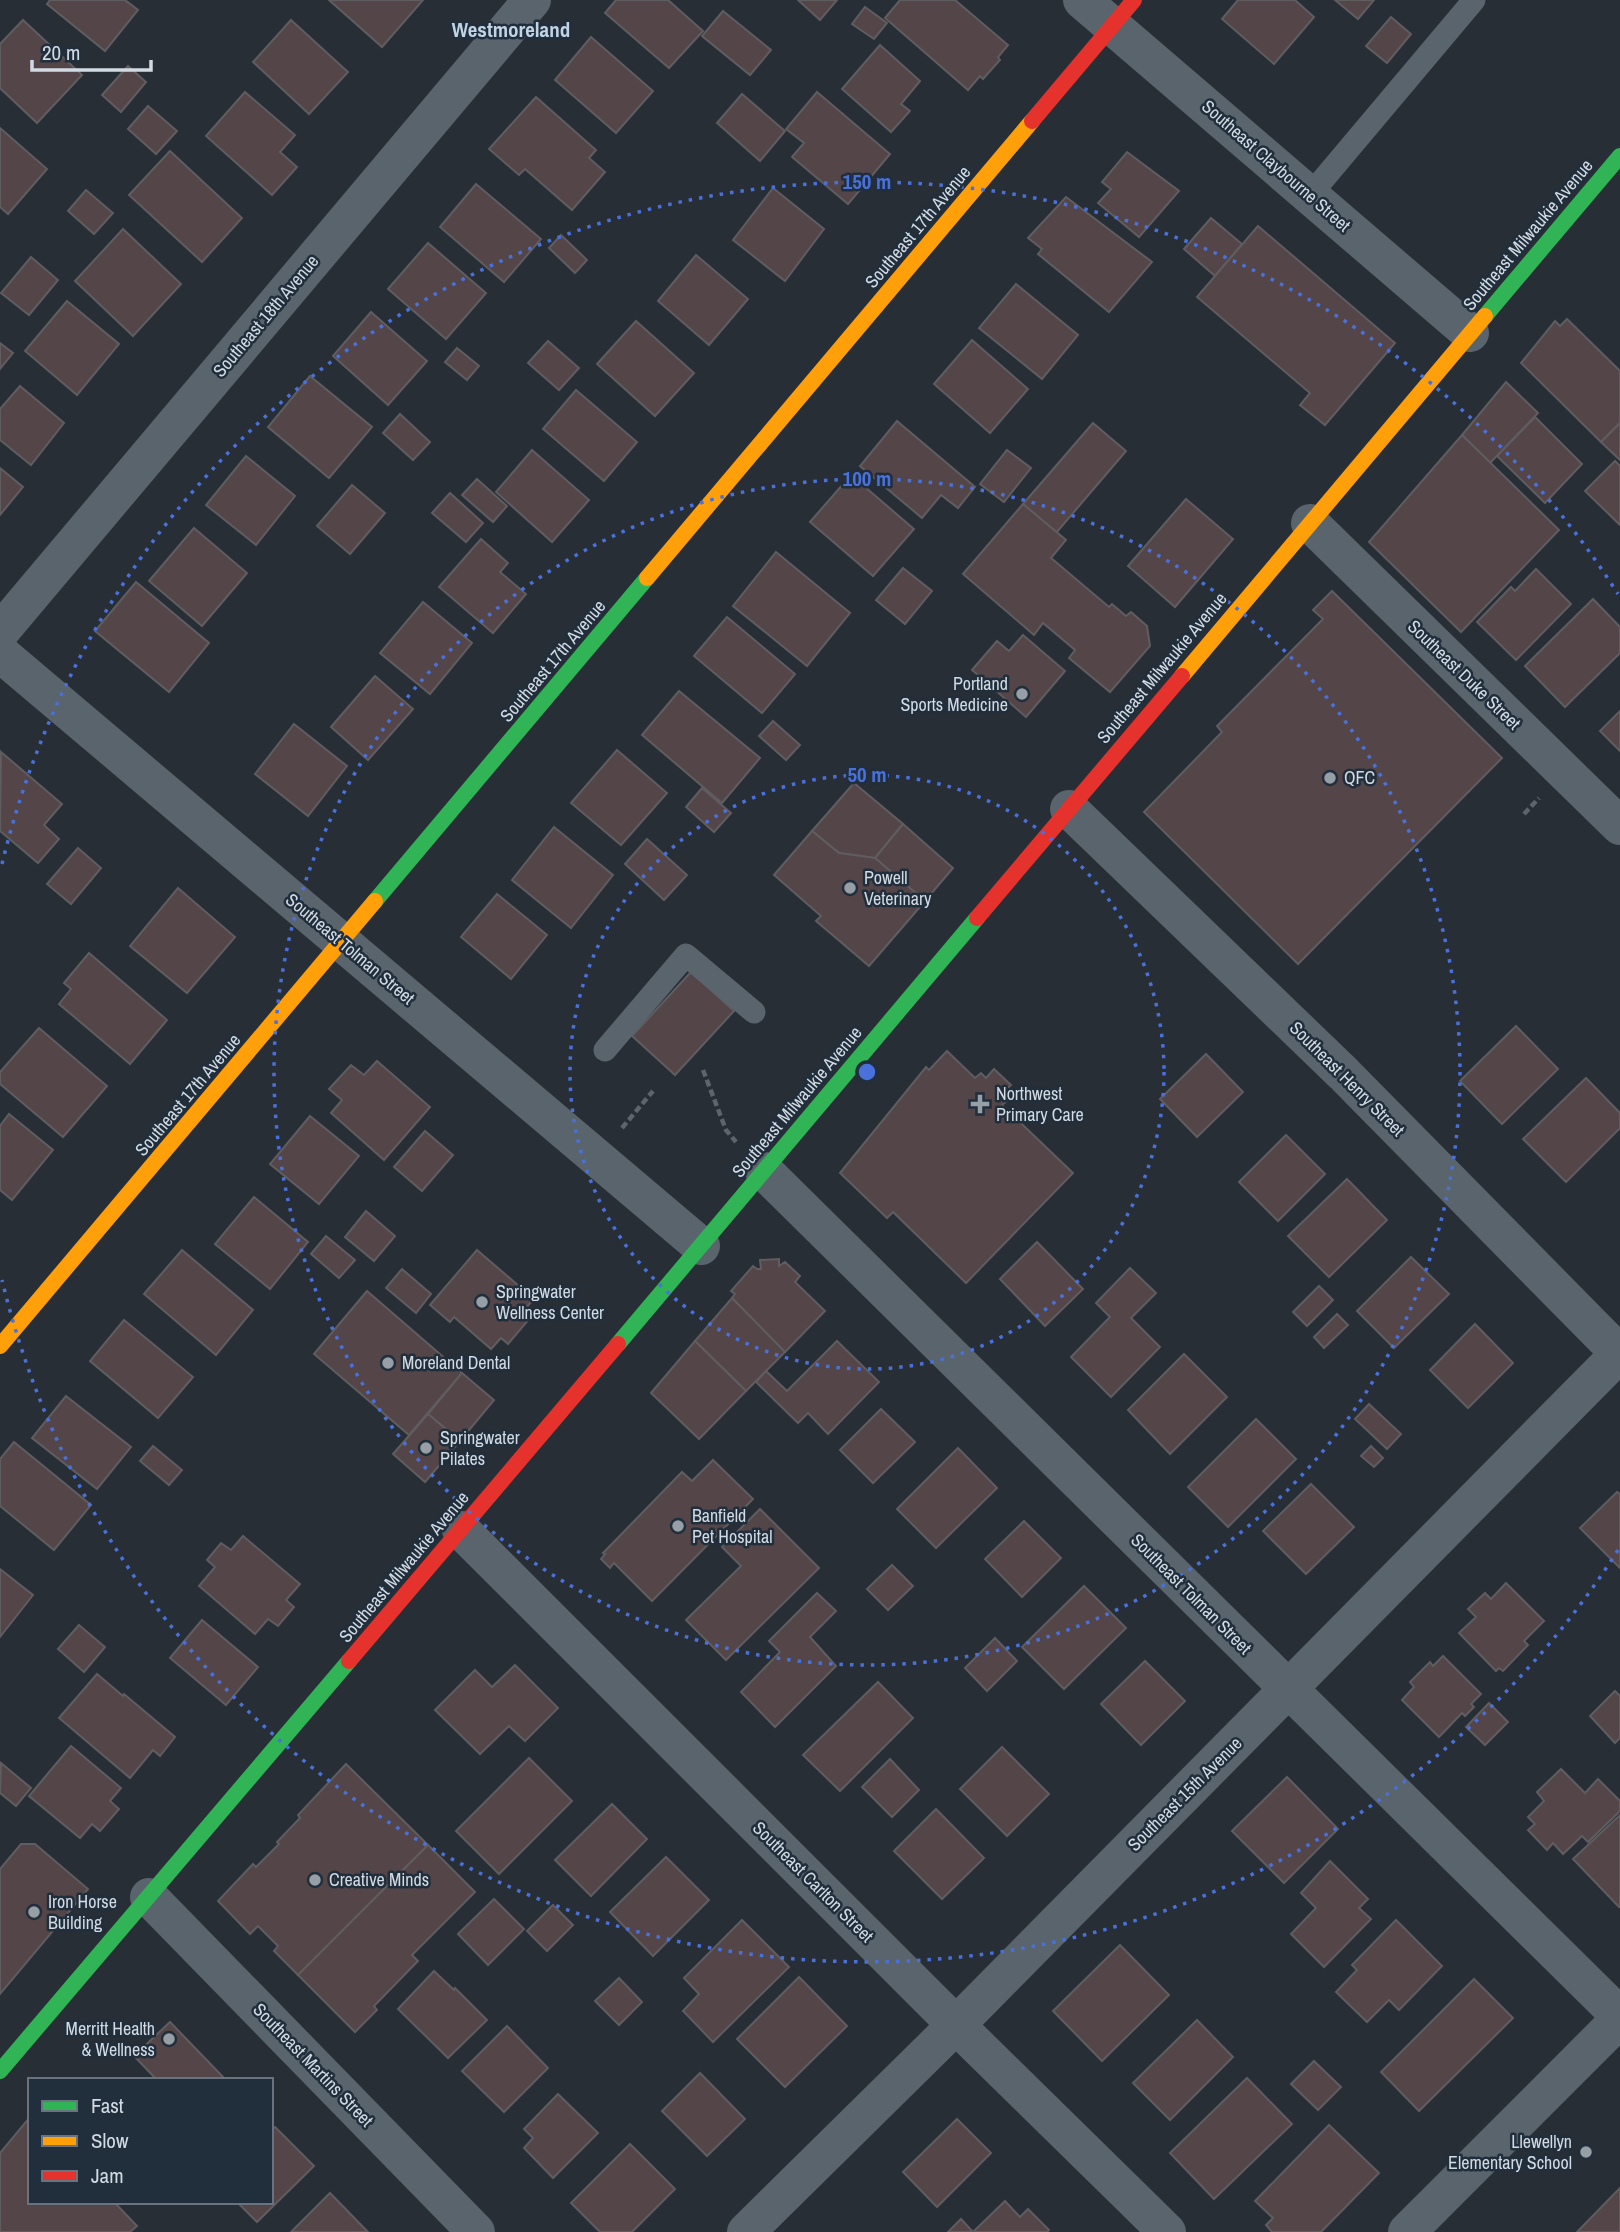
<svg xmlns="http://www.w3.org/2000/svg" width="1620" height="2232" font-family="'Archivo Narrow',sans-serif">
  <style>
    .building { fill: #534548; stroke: #5f5d60; stroke-width: 2 }
    .lines { fill: none; stroke-linecap: round; stroke-linejoin: round }
    .path { stroke: #5d646b; stroke-width: 4.5; stroke-dasharray: 7 3.5; stroke-linecap: butt }
    .lane { stroke: #5a646c; stroke-width: 23 }
    .street { stroke: #5a646c; stroke-width: 38 }
    .fast { stroke: #30b455; stroke-width: 16 }
    .slow { stroke: #ff9f0a; stroke-width: 16 }
    .jam { stroke: #e5322d; stroke-width: 16 }
    .ring { fill: none; stroke: #4a71db; stroke-width: 3.5; stroke-dasharray: 3.5 7 }
    .poi-dot { fill: #969ea6; stroke: #212e3c; stroke-width: 2.5 }
    .labels { text-anchor: middle; stroke-width: 5; stroke-linejoin: round; paint-order: stroke }
    .street-label { font-size: 18px; fill: #d2dae3; stroke: #212e3c }
    .poi-label { font-size: 18px; fill: #d2dae3; stroke: #212e3c; text-anchor: start }
    .quarter-label { font-size: 21px; font-weight: bold; fill: #c1d3e5; stroke: #212e3c }
    .centre { fill: #4a71db; stroke: #212e3c; stroke-width: 3.5 }
    .ring-label { font-size: 21px; text-anchor: middle; font-weight: bold; fill: #4a71db; stroke: #212e3c; stroke-width: 5; stroke-linejoin: round; paint-order: stroke }
  </style>
  <rect width="100%" height="100%" fill="#272e36"/>
  <g class="building">
    <polygon points="50,0 125,0 138,10 105,51 47,4"/>
    <polygon points="329,0 423,0 382,47"/>
    <polygon points="616,0 668,0 703,31 669,68 605,13"/>
    <polygon points="798,0 837,0 820,20"/>
    <polygon points="900,0 955,0 1008,45 998,57 1000,60 983,79 980,76 968,90 885,18"/>
    <polygon points="1238,0 1295,0 1314,17 1274,64 1222,19"/>
    <polygon points="1335,0 1374,0 1358,19"/>
    <polygon points="865,7 887,23 874,39 852,24"/>
    <polygon points="723,11 771,50 750,75 702,36"/>
    <polygon points="1391,17 1411,34 1387,63 1366,46"/>
    <polygon points="23,20 82,75 37,123 0,88 0,44"/>
    <polygon points="291,20 348,72 309,114 253,62"/>
    <polygon points="591,37 653,91 616,133 555,80"/>
    <polygon points="880,45 920,81 901,104 910,111 891,132 842,89"/>
    <polygon points="128,66 146,82 121,112 102,95"/>
    <polygon points="245,92 295,135 280,152 297,167 272,195 206,136"/>
    <polygon points="817,92 890,154 848,204 792,157 804,143 786,129"/>
    <polygon points="742,94 785,131 760,161 717,123"/>
    <polygon points="536,97 596,150 589,158 605,172 572,210 525,169 519,175 489,149"/>
    <polygon points="148,106 177,131 156,154 128,129"/>
    <polygon points="0,128 47,169 8,214 0,207"/>
    <polygon points="170,151 242,218 202,262 129,195"/>
    <polygon points="1127,152 1179,191 1139,237 1098,203 1111,189 1102,182"/>
    <polygon points="476,184 541,239 504,282 440,227"/>
    <polygon points="773,188 824,229 785,281 733,240"/>
    <polygon points="86,190 113,213 94,234 68,211"/>
    <polygon points="1066,197 1152,262 1109,312 1038,254 1042,249 1028,238"/>
    <polygon points="1211,218 1242,244 1215,276 1184,249"/>
    <polygon points="1258,226 1395,343 1325,425 1300,405 1310,393 1197,297"/>
    <polygon points="123,229 181,284 133,336 75,281"/>
    <polygon points="561,235 587,260 575,273 549,248"/>
    <polygon points="428,243 486,293 446,339 388,289"/>
    <polygon points="696,255 748,299 709,345 658,301"/>
    <polygon points="31,257 58,280 29,315 1,293"/>
    <polygon points="1016,284 1078,335 1042,379 979,328"/>
    <polygon points="67,301 119,344 77,395 25,351"/>
    <polygon points="371,312 427,361 388,405 333,356"/>
    <polygon points="1567,319 1620,371 1620,423 1601,442 1521,363 1555,321 1560,326"/>
    <polygon points="636,321 694,373 655,416 597,364"/>
    <polygon points="972,340 1028,389 990,433 934,384"/>
    <polygon points="548,341 579,368 559,390 528,363"/>
    <polygon points="0,343 13,353 0,369"/>
    <polygon points="457,348 479,366 467,380 445,362"/>
    <polygon points="310,376 372,427 329,478 268,427"/>
    <polygon points="1506,382 1538,413 1490,463 1462,435"/>
    <polygon points="20,386 64,423 31,465 0,440 0,409"/>
    <polygon points="576,390 637,442 604,481 543,429"/>
    <polygon points="400,414 430,442 413,460 383,433"/>
    <polygon points="1535,417 1582,464 1545,503 1497,456"/>
    <polygon points="897,421 975,487 958,508 941,495 922,518 860,466"/>
    <polygon points="1093,423 1126,451 1056,533 1023,504"/>
    <polygon points="1620,423 1620,460 1601,442"/>
    <polygon points="1462,435 1559,530 1461,632 1369,542"/>
    <polygon points="532,450 589,500 552,542 496,492"/>
    <polygon points="1007,450 1031,468 1004,502 980,484"/>
    <polygon points="246,456 295,496 256,545 206,505"/>
    <polygon points="1615,461 1620,466 1620,525 1585,491"/>
    <polygon points="0,468 23,487 0,515"/>
    <polygon points="851,475 914,529 873,576 810,522"/>
    <polygon points="477,479 507,506 493,522 462,495"/>
    <polygon points="352,485 385,513 350,554 317,526"/>
    <polygon points="450,493 483,523 466,542 432,513"/>
    <polygon points="1186,499 1233,539 1175,607 1128,566"/>
    <polygon points="1023,504 1066,540 1051,558 1109,607 1112,604 1126,616 1131,612 1147,626 1150,646 1110,692 1069,658 1075,650 1043,623 1034,635 963,574"/>
    <polygon points="194,528 247,573 202,626 149,581"/>
    <polygon points="481,539 508,563 500,572 526,594 493,633 439,587"/>
    <polygon points="776,552 850,613 807,666 733,606"/>
    <polygon points="903,568 932,591 905,624 876,600"/>
    <polygon points="1536,569 1571,604 1516,660 1477,622 1511,587 1515,591"/>
    <polygon points="136,582 209,643 169,692 95,631"/>
    <polygon points="1332,591 1502,758 1298,964 1144,812 1222,732 1217,726 1323,619 1313,610"/>
    <polygon points="1593,599 1620,627 1620,653 1565,707 1525,666"/>
    <polygon points="423,602 472,643 430,694 380,653"/>
    <polygon points="727,617 795,674 762,713 694,656"/>
    <polygon points="1023,635 1065,671 1026,717 972,670 997,641 1009,651"/>
    <polygon points="375,676 413,709 368,760 331,727"/>
    <polygon points="679,691 760,758 722,803 642,735"/>
    <polygon points="1620,711 1620,751 1600,731"/>
    <polygon points="773,721 800,745 786,760 759,736"/>
    <polygon points="294,724 347,766 308,816 255,774"/>
    <polygon points="617,750 667,793 621,845 571,803"/>
    <polygon points="1,752 62,804 44,825 59,839 38,863 0,831"/>
    <polygon points="854,783 903,824 875,858 839,853 812,831"/>
    <polygon points="702,788 731,813 714,832 686,807"/>
    <polygon points="903,824 953,868 925,901 875,858"/>
    <polygon points="554,827 613,875 571,928 512,880"/>
    <polygon points="812,831 839,853 875,858 925,901 869,966 816,921 821,916 774,875"/>
    <polygon points="647,839 687,875 664,900 625,864"/>
    <polygon points="78,848 101,868 71,904 47,884"/>
    <polygon points="178,888 235,937 187,993 130,946"/>
    <polygon points="497,894 547,935 511,979 461,937"/>
    <polygon points="89,953 167,1020 130,1064 59,1004 71,989 64,983"/>
    <polygon points="691,972 734,1011 675,1075 632,1036"/>
    <polygon points="1516,1026 1558,1069 1502,1124 1460,1081"/>
    <polygon points="39,1028 107,1086 63,1137 0,1084 0,1072"/>
    <polygon points="947,1051 975,1078 981,1073 986,1078 994,1069 1011,1085 1001,1095 1007,1101 1002,1105 1073,1173 966,1283 893,1212 887,1218 840,1173 926,1067 929,1070"/>
    <polygon points="1206,1054 1243,1092 1197,1137 1160,1099"/>
    <polygon points="377,1061 430,1107 384,1160 331,1113 342,1100 329,1089 351,1065 364,1075"/>
    <polygon points="1586,1078 1620,1113 1620,1128 1566,1182 1523,1139"/>
    <polygon points="9,1114 53,1150 12,1200 0,1190 0,1126"/>
    <polygon points="310,1116 359,1156 319,1204 270,1164"/>
    <polygon points="425,1131 453,1155 422,1191 394,1167"/>
    <polygon points="1286,1135 1325,1174 1278,1221 1239,1182"/>
    <polygon points="1347,1179 1387,1220 1329,1277 1288,1236"/>
    <polygon points="254,1197 308,1242 270,1289 215,1244"/>
    <polygon points="366,1211 395,1236 374,1261 345,1237"/>
    <polygon points="326,1236 355,1260 339,1278 311,1254"/>
    <polygon points="1037,1242 1083,1289 1045,1326 1000,1279"/>
    <polygon points="182,1250 253,1310 216,1355 144,1294"/>
    <polygon points="477,1250 534,1299 522,1312 530,1318 508,1344 501,1338 491,1349 454,1317 450,1322 430,1305"/>
    <polygon points="1411,1257 1449,1294 1394,1348 1357,1311"/>
    <polygon points="779,1259 779,1266 785,1262 800,1276 795,1282 825,1311 785,1352 732,1298 735,1294 731,1291 753,1266 757,1269 761,1269 760,1260"/>
    <polygon points="1130,1268 1156,1293 1131,1318 1160,1347 1111,1397 1071,1357 1110,1317 1096,1303"/>
    <polygon points="402,1269 431,1294 416,1313 386,1288"/>
    <polygon points="1319,1286 1333,1300 1307,1326 1293,1312"/>
    <polygon points="367,1291 462,1373 409,1435 314,1354"/>
    <polygon points="732,1298 785,1352 746,1391 695,1341"/>
    <polygon points="1337,1314 1348,1325 1324,1348 1314,1337"/>
    <polygon points="124,1320 193,1377 158,1418 90,1361"/>
    <polygon points="1475,1324 1513,1363 1468,1408 1430,1370"/>
    <polygon points="695,1341 746,1391 699,1439 651,1393"/>
    <polygon points="837,1341 879,1382 828,1434 808,1413 798,1423 756,1382 766,1371 787,1391"/>
    <polygon points="1184,1354 1227,1397 1170,1454 1128,1410"/>
    <polygon points="462,1373 494,1400 460,1441 428,1414"/>
    <polygon points="66,1396 131,1447 97,1489 32,1438"/>
    <polygon points="1369,1404 1401,1434 1387,1449 1355,1419"/>
    <polygon points="881,1409 915,1442 873,1483 840,1450"/>
    <polygon points="428,1414 460,1441 425,1482 393,1454"/>
    <polygon points="1256,1419 1296,1459 1228,1527 1188,1487"/>
    <polygon points="14,1442 91,1505 54,1550 0,1506 0,1459"/>
    <polygon points="153,1446 182,1470 169,1485 140,1461"/>
    <polygon points="1371,1446 1383,1458 1374,1467 1361,1456"/>
    <polygon points="958,1448 997,1488 936,1548 897,1509"/>
    <polygon points="713,1460 753,1499 652,1601 614,1563 610,1568 601,1559 605,1554 603,1553 682,1472 692,1481"/>
    <polygon points="1311,1484 1354,1527 1306,1574 1263,1531"/>
    <polygon points="1617,1492 1620,1494 1620,1568 1580,1528"/>
    <polygon points="760,1509 819,1568 726,1660 686,1620 741,1566 722,1547"/>
    <polygon points="1024,1521 1061,1558 1022,1597 985,1559"/>
    <polygon points="243,1536 300,1584 286,1600 294,1607 278,1626 268,1619 255,1634 199,1586 215,1567 207,1560 221,1543 231,1550"/>
    <polygon points="892,1565 913,1586 888,1610 867,1589"/>
    <polygon points="0,1569 33,1595 0,1637"/>
    <polygon points="1506,1583 1544,1621 1524,1641 1528,1645 1503,1671 1499,1668 1496,1671 1459,1633 1476,1617 1468,1609 1485,1593 1491,1599"/>
    <polygon points="1084,1586 1126,1628 1064,1689 1022,1647"/>
    <polygon points="817,1593 836,1611 810,1637 836,1666 775,1727 741,1692 780,1652 769,1641"/>
    <polygon points="202,1620 258,1667 226,1705 170,1658"/>
    <polygon points="79,1625 105,1647 84,1672 58,1649"/>
    <polygon points="995,1638 1017,1661 987,1691 965,1668"/>
    <polygon points="1443,1656 1481,1694 1471,1704 1474,1707 1465,1716 1462,1713 1439,1737 1402,1700 1414,1687 1410,1682 1430,1662 1433,1666"/>
    <polygon points="1145,1661 1185,1701 1141,1745 1101,1704"/>
    <polygon points="515,1665 558,1708 525,1741 509,1726 480,1754 435,1710 475,1670 492,1687"/>
    <polygon points="97,1674 123,1696 124,1694 175,1737 160,1756 153,1750 130,1778 59,1718"/>
    <polygon points="878,1682 913,1718 840,1791 803,1755"/>
    <polygon points="1615,1691 1620,1696 1620,1738 1615,1743 1590,1716"/>
    <polygon points="1489,1703 1508,1722 1485,1745 1466,1727"/>
    <polygon points="71,1746 121,1788 110,1801 119,1809 100,1831 92,1824 80,1838 29,1796"/>
    <polygon points="1002,1747 1049,1794 1007,1836 960,1789"/>
    <polygon points="529,1758 572,1801 499,1874 456,1831"/>
    <polygon points="890,1759 919,1790 892,1817 862,1787"/>
    <polygon points="1,1763 31,1788 16,1806 0,1793"/>
    <polygon points="346,1764 428,1845 298,1975 274,1951 278,1946 258,1926 250,1934 218,1901 253,1864 256,1867 279,1844 277,1842 300,1818 298,1815"/>
    <polygon points="1561,1769 1585,1793 1598,1779 1620,1801 1620,1811 1588,1842 1582,1836 1563,1854 1553,1843 1547,1850 1528,1830 1535,1824 1528,1817 1544,1801 1537,1792"/>
    <polygon points="1287,1777 1338,1829 1284,1883 1232,1831"/>
    <polygon points="612,1804 647,1839 591,1896 555,1860"/>
    <polygon points="936,1809 984,1858 942,1899 894,1851"/>
    <polygon points="1620,1815 1620,1907 1619,1907 1573,1859"/>
    <polygon points="21,1844 35,1844 88,1889 0,1994 0,1869"/>
    <polygon points="428,1845 475,1892 412,1955 418,1961 374,2006 377,2010 355,2032 298,1975"/>
    <polygon points="666,1857 709,1900 653,1956 610,1912"/>
    <polygon points="1330,1861 1368,1899 1359,1908 1371,1919 1324,1967 1291,1934 1316,1908 1301,1893"/>
    <polygon points="494,1899 524,1929 488,1965 458,1934"/>
    <polygon points="553,1905 573,1925 547,1951 527,1931"/>
    <polygon points="742,1920 789,1967 713,2042 683,2011 699,1994 684,1978"/>
    <polygon points="1396,1920 1442,1966 1399,2010 1389,2000 1367,2022 1336,1992 1357,1970 1352,1965"/>
    <polygon points="1120,1945 1169,1995 1102,2061 1053,2011"/>
    <polygon points="434,1971 454,1990 455,1988 487,2020 448,2058 398,2009"/>
    <polygon points="799,1977 847,2026 785,2087 737,2039"/>
    <polygon points="619,1978 642,2002 619,2025 595,2001"/>
    <polygon points="1474,1979 1513,2018 1419,2111 1381,2072"/>
    <polygon points="1197,2020 1233,2057 1170,2120 1133,2083"/>
    <polygon points="170,2022 226,2080 157,2080 134,2056"/>
    <polygon points="507,2026 548,2068 504,2112 462,2071"/>
    <polygon points="1314,2061 1341,2087 1318,2110 1291,2084"/>
    <polygon points="700,2073 745,2119 707,2156 662,2111"/>
    <polygon points="1247,2078 1292,2124 1214,2199 1170,2153"/>
    <polygon points="558,2094 598,2133 553,2178 524,2148 533,2138 524,2129"/>
    <polygon points="30,2117 30,2202 114,2202 137,2226 130,2232 0,2232 0,2153"/>
    <polygon points="957,2119 991,2153 937,2207 903,2172"/>
    <polygon points="1329,2125 1379,2173 1321,2232 1272,2232 1266,2225 1273,2218 1255,2201"/>
    <polygon points="275,2127 314,2166 257,2222 237,2202 271,2202 271,2130"/>
    <polygon points="630,2144 675,2189 632,2232 600,2232 571,2203"/>
    <polygon points="1620,2188 1620,2232 1577,2232"/>
    <polygon points="330,2193 368,2232 291,2232"/>
    <polygon points="1005,2201 1020,2217 1028,2209 1049,2230 1047,2232 973,2232"/>
    <polygon points="961,2219 973,2232 948,2232"/>
  </g>
  <g class="lines">
    <g class="path">
      <polyline points="1524,814 1539,798"/>
      <polyline points="703,1070 726,1130 736,1142"/>
      <polyline points="622,1128 653,1091"/>
    </g>
    <g class="lane">
      <polyline points="1310,195 1474,0"/>
      <polyline points="605,1050 686,955 754,1012"/>
    </g>
    <g class="street">
      <polyline points="1082,0 1470,333"/>
      <polyline points="1310,523 1620,826"/>
      <polyline points="0,632 532,0"/>
      <polyline points="0,653 701,1246"/>
      <polyline points="1069,809 1344,1074 1620,1354"/>
      <polyline points="764,1171 1620,2016"/>
      <polyline points="461,1530 956,2025 1167,2232"/>
      <polyline points="149,1897 476,2232"/>
      <polyline points="746,2232 956,2025 1620,1353"/>
      <polyline points="1407,2232 1620,2019"/>
    </g>
    <g class="fast">
      <polyline points="1485,316 1620,156"/>
      <polyline points="375,901 647,578"/>
      <polyline points="618,1344 977,918"/>
      <polyline points="0,2071 349,1661"/>
    </g>
    <g class="slow">
      <polyline points="647,578 1032,121"/>
      <polyline points="1182,676 1485,316"/>
      <polyline points="0,1346 375,901"/>
    </g>
    <g class="jam">
      <polyline points="1032,121 1134,0"/>
      <polyline points="977,918 1182,676"/>
      <polyline points="349,1661 618,1344"/>
    </g>
  </g>
  <g class="ring">
    <circle cx="867" cy="1072" r="297"/>
    <circle cx="867" cy="1072" r="593"/>
    <path d="M1618 1550A890 890 0 0 1 2 1280M2 864A890 890 0 0 1 1618 594"/>
  </g>
  <g class="poi-dot">
    <circle cx="1022" cy="694" r="7"/>
    <circle cx="1330" cy="778" r="7"/>
    <circle cx="850" cy="888" r="7"/>
    <path d="M976.5 1093.5h7v7h7v7h-7v7h-7v-7h-7v-7h7z"/>
    <circle cx="482" cy="1302" r="7"/>
    <circle cx="388" cy="1363" r="7"/>
    <circle cx="426" cy="1448" r="7"/>
    <circle cx="678" cy="1526" r="7"/>
    <circle cx="315" cy="1880" r="7"/>
    <circle cx="34" cy="1912" r="7"/>
    <circle cx="169" cy="2039" r="7"/>
    <circle cx="1586" cy="2152" r="7"/>
  </g>
  <g class="labels">
    <g class="street-label">
      <text transform="translate(1276 166) rotate(41)" y="6">Southeast Claybourne Street</text>
      <text transform="translate(918 227) rotate(-50)" y="6">Southeast 17th Avenue</text>
      <text transform="translate(1528 235) rotate(-50)" y="6">Southeast Milwaukie Avenue</text>
      <text transform="translate(266 316) rotate(-50)" y="6">Southeast 18th Avenue</text>
      <text transform="translate(553 661) rotate(-50)" y="6">Southeast 17th Avenue</text>
      <text transform="translate(1162 668) rotate(-50)" y="6">Southeast Milwaukie Avenue</text>
      <text transform="translate(1464 675) rotate(44)" y="6">Southeast Duke Street</text>
      <text transform="translate(350 949) rotate(40)" y="6">Southeast Tolman Street</text>
      <text transform="translate(1347 1079) rotate(45)" y="6">Southeast Henry Street</text>
      <text transform="translate(188 1095) rotate(-50)" y="6">Southeast 17th Avenue</text>
      <text transform="translate(797 1102) rotate(-50)" y="6">Southeast Milwaukie Avenue</text>
      <text transform="translate(404 1567) rotate(-50)" y="6">Southeast Milwaukie Avenue</text>
      <text transform="translate(1191 1594) rotate(45)" y="6">Southeast Tolman Street</text>
      <text transform="translate(1185 1794) rotate(-45)" y="6">Southeast 15th Avenue</text>
      <text transform="translate(813 1882) rotate(45)" y="6">Southeast Carlton Street</text>
      <text transform="translate(313 2065) rotate(46)" y="6">Southeast Martins Street</text>
    </g>
    <g class="poi-label">
      <text x="1008" y="690" text-anchor="end">Portland<tspan x="1008" dy="21">Sports Medicine</tspan></text>
      <text x="1344" y="784">QFC</text>
      <text x="864" y="884">Powell<tspan x="864" dy="21">Veterinary</tspan></text>
      <text x="996" y="1100">Northwest<tspan x="996" dy="21">Primary Care</tspan></text>
      <text x="496" y="1298">Springwater<tspan x="496" dy="21">Wellness Center</tspan></text>
      <text x="402" y="1369">Moreland Dental</text>
      <text x="440" y="1444">Springwater<tspan x="440" dy="21">Pilates</tspan></text>
      <text x="692" y="1522">Banfield<tspan x="692" dy="21">Pet Hospital</tspan></text>
      <text x="329" y="1886">Creative Minds</text>
      <text x="48" y="1908">Iron Horse<tspan x="48" dy="21">Building</tspan></text>
      <text x="155" y="2035" text-anchor="end">Merritt Health<tspan x="155" dy="21">&amp; Wellness</tspan></text>
      <text x="1572" y="2148" text-anchor="end">Llewellyn<tspan x="1572" dy="21">Elementary School</tspan></text>
    </g>
    <g class="quarter-label">
      <text x="511" y="37">Westmoreland</text>
    </g>
  </g>
  <circle cx="867" cy="1072" r="10" class="centre"/>
  <g class="ring-label">
    <text x="867" y="189">150 m</text>
    <text x="867" y="486">100 m</text>
    <text x="867" y="782">50 m</text>
  </g>
  <rect x="28" y="2078" width="245" height="126" fill="#212e3c" stroke="#68737f" stroke-width="2"/>
  <rect x="42" y="2101" width="35" height="10" fill="#30b455" stroke="#68737f" stroke-width="2"/>
  <text x="91" y="2113" font-size="21" fill="#d2dae3">Fast</text>
  <rect x="42" y="2136" width="35" height="10" fill="#ff9f0a" stroke="#68737f" stroke-width="2"/>
  <text x="91" y="2148" font-size="21" fill="#d2dae3">Slow</text>
  <rect x="42" y="2171" width="35" height="10" fill="#e5322d" stroke="#68737f" stroke-width="2"/>
  <text x="91" y="2183" font-size="21" fill="#d2dae3">Jam</text>
  <path d="M32 60v10h119v-10" fill="none" stroke="#d2dae3" stroke-width="3.5"/>
  <text x="42" y="60" font-size="21" fill="#d2dae3" stroke="#212e3c" stroke-width="5" paint-order="stroke">20 m</text>
</svg>
